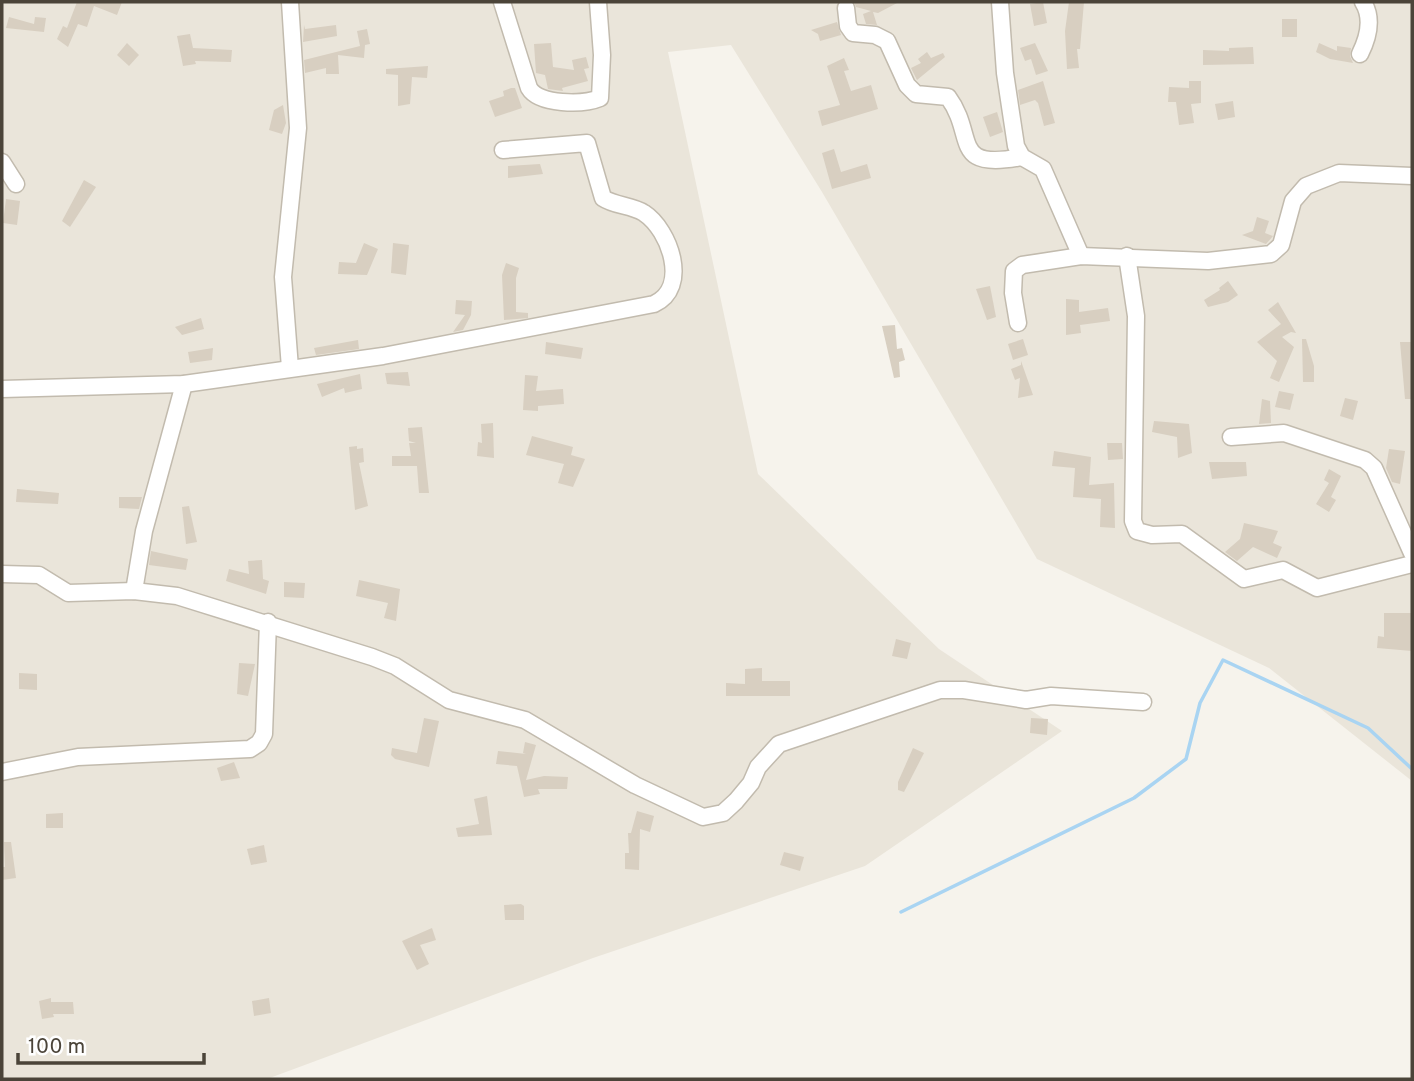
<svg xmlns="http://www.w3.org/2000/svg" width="1414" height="1081" font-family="Overpass,sans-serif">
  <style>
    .residential { fill: #eae5da }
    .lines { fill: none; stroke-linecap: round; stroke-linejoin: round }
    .stream { stroke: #a9d4f2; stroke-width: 3.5 }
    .building { fill: #d8cfc1 }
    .minor-casing { stroke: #c2bbae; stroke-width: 19 }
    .minor { stroke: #fff; stroke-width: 16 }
  </style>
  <rect width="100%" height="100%" fill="#f6f3ec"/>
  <polygon class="residential" points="2,2 1412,2 1412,781 1269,668 1037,559 822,192 731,45 668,52 758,474 939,649 1062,731 865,866 593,958 267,1079 2,1079"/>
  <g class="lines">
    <polyline class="stream" points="901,912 1134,798 1186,759 1200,703 1223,660 1368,728 1412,769"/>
  </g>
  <g class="building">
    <polygon points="77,2 122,2 117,15 94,6 87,27 78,24 68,47 57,39 63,26 67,28"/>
    <polygon points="854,2 899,2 878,13 873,12 877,25 866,24 863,14 871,11 856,7"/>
    <polygon points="1043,2 1047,23 1034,26 1030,4"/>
    <polygon points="1069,2 1084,2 1080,49 1077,49 1079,68 1067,69 1065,31"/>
    <polygon points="9,17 34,24 35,17 46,18 44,32 6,28"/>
    <rect x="1282" y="19" width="15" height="18"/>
    <polygon points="837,22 841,35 820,41 818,34 811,30"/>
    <polygon points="304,25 305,29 336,25 337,36 303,42"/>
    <polygon points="367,29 370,44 365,45 364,58 338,55 339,74 326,74 326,68 305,73 304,60 360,46 357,31"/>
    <polygon points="190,34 193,48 232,50 231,62 195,61 196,64 183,66 177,36"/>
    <polygon points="127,43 139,55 129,66 117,55"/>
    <polygon points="551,43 553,67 574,70 572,60 586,57 589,68 584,69 588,81 562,88 563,91 548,89 545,75 536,73 534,44"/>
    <polygon points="1035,43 1048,71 1036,75 1031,59 1025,61 1020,48"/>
    <polygon points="1319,43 1337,51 1337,46 1351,48 1350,56 1353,63 1330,59 1316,52"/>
    <polygon points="1253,47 1254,64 1203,65 1203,50 1229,51 1229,48"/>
    <polygon points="927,52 931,58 943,53 945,57 917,80 911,68 921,63 918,59"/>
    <polygon points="844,58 849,70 844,71 851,91 871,85 878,109 822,126 818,111 840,105 827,66"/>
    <polygon points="428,66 427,78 412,77 410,104 398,106 398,75 386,74 386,69"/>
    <polygon points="1043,81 1055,123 1044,126 1038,103 1035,100 1020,105 1018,90"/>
    <polygon points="1189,81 1201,81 1201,103 1191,104 1194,123 1179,125 1176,102 1168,102 1169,87 1189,88"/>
    <polygon points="511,88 515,88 522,108 495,117 489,101 504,96 503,91"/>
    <polygon points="1233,101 1235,117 1218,120 1215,104"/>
    <polygon points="283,105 286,123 282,134 269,130 274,110"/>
    <polygon points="997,112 1003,132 990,137 983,117"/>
    <polygon points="834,149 841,172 867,164 871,178 832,189 822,153"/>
    <polygon points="540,164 543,174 508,178 508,166"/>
    <polygon points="84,180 96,187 70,227 62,221"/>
    <polygon points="6,199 20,201 17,225 3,223"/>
    <polygon points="1257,217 1269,221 1265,233 1273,236 1266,244 1242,235 1253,231"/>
    <polygon points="364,243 378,249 367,275 338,274 339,262 356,263"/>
    <polygon points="393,243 409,245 406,275 391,273"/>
    <polygon points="506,263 519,268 516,278 516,316 516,312 528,313 528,318 504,320 502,275"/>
    <polygon points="1228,281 1238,295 1228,302 1208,307 1204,300 1220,290 1219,288"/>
    <polygon points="990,286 996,317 987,320 976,289"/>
    <polygon points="1066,299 1079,300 1079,312 1108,308 1110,321 1080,325 1081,333 1066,335"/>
    <polygon points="456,300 472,301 471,315 463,330 453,332 465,315 455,314"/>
    <polygon points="1278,302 1296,333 1291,332 1282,337 1294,347 1279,382 1270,378 1277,361 1257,342 1281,324 1268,310"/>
    <polygon points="201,318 204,329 182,335 175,327"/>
    <polygon points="895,325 897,349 902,348 905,360 899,362 900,377 894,378 882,326"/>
    <polygon points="1023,339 1028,355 1013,360 1008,344"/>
    <polygon points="1302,339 1306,339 1314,366 1314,382 1303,382"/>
    <polygon points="358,340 359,349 316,355 314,348"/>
    <polygon points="546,342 583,348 581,359 545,354"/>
    <polygon points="1400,342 1412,342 1412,399 1405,399"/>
    <polygon points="213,348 212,360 190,363 188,352"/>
    <polygon points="1021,361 1033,395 1018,398 1020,378 1015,380 1011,369 1021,365"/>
    <polygon points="408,372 410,386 387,384 385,373"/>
    <polygon points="360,374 362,389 345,393 344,388 322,397 317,384"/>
    <polygon points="525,375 538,376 536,391 563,389 564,404 538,406 538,411 523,410"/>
    <polygon points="1279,391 1294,394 1290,410 1275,407"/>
    <polygon points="1345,398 1358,401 1353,420 1340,416"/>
    <polygon points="1262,399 1270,401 1271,423 1259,424"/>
    <polygon points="1154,421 1189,424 1192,453 1178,458 1177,437 1152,432"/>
    <polygon points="493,423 494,458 477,456 478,442 482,443 481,424"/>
    <polygon points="422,427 429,493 419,493 417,466 392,466 392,456 411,456 409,443 416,443 409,441 408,428"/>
    <polygon points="532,436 573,447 571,455 585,459 573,487 558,483 564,464 526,455"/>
    <polygon points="1107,443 1122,443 1123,459 1108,460"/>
    <polygon points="357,446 357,449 363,448 364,462 359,463 368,506 355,510 349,447"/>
    <polygon points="1389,449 1405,451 1400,484 1392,482 1386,468"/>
    <polygon points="1054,451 1091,457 1089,485 1114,483 1115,528 1100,527 1101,499 1073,497 1075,468 1052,466"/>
    <polygon points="1209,462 1246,462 1247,476 1212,479"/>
    <polygon points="1329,469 1341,476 1331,497 1336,500 1329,512 1316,504 1329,483 1324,480"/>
    <polygon points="17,489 59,493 58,504 16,502"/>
    <polygon points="119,497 142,497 139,509 119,508"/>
    <polygon points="189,506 197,542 186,544 182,507"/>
    <polygon points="1244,523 1278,531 1273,543 1282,547 1277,558 1253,547 1237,561 1225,552 1240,539"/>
    <polygon points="151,551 188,559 186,570 149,565"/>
    <polygon points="262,560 263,579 269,581 266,594 226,581 229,569 249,574 248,561"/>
    <polygon points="359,580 400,589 396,621 384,618 388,603 356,596"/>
    <polygon points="284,582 305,583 304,598 284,597"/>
    <polygon points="1384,613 1412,613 1412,651 1377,648 1378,636 1384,637"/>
    <polygon points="896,639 911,643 907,659 892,656"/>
    <polygon points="239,663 255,664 248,696 237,694"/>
    <polygon points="762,668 762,681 790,681 790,696 726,696 726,683 745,684 745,669"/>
    <polygon points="19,673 37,674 37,690 19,689"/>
    <polygon points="424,718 439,721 429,767 395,759 391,755 392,748 417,753"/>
    <polygon points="1031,718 1048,719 1047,735 1030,733"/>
    <polygon points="525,742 536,745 526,780 544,776 568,777 567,789 538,789 540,794 524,797 517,766 496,764 498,751 526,754 523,753"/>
    <polygon points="913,748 924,753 904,792 898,790 898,782"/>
    <polygon points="234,762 240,778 221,781 217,768"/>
    <polygon points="487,796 492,835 458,837 456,828 479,824 474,799"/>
    <polygon points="637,811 654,816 650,832 640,829 639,870 625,869 625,853 629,853 628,833 631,833"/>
    <polygon points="63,813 63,828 46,828 46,814"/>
    <polygon points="4,842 11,842 16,878 2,880 2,867 5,867"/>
    <polygon points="264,845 267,862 251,865 247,849"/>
    <polygon points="784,852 804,857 800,871 780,865"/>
    <polygon points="521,904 524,906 524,920 505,920 504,905"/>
    <polygon points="432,928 436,940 420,945 429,964 417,970 402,941"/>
    <polygon points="51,998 51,1002 73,1002 74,1014 53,1014 54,1017 42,1019 39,1001"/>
    <polygon points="269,998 271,1013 254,1016 252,1001"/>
  </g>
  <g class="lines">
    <defs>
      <g id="minor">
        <path d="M502,2l27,86c10,17 54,17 71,10l2,-43 -4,-53"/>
        <polyline points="1000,2 1005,73 1016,146 1022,157 1043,169 1081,256"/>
        <path d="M846,8l2,18 5,7 22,2 12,6 20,44 9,9 32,3c29,39 1,74 74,60"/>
        <path d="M1360,54c8,-16 13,-36 3,-52"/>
        <polyline points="2,162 16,184"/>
        <polyline points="1127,256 1136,316 1133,521 1137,531 1152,535 1182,534 1244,579 1283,570 1317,588 1412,564"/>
        <polyline points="1018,323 1013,293 1014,271 1022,265 1081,256 1208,261 1271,254 1281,245 1293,201 1306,186 1339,173 1412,176"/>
        <polyline points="290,368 283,277 298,128 290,2"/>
        <path d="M2,389l182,-5 199,-28 271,-52c36,-16 16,-74 -10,-91 -13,-8 -29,-7 -41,-15l-16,-55 -84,7"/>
        <polyline points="1231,437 1284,433 1365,460 1374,468 1412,553"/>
        <polyline points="2,574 39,575 68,593 134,591 177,596 372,657 395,666 449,700 525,720 635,785 703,817 723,813 736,801 751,783 758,767 779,744 940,690 964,690 1026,700 1051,696 1143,702"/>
        <polyline points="134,591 144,531 184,384"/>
        <polyline points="2,772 78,757 250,749 259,743 264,734 268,622"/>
      </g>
    </defs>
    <use href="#minor" class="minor-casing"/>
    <use href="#minor" class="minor"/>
  </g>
  <rect width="1414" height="1081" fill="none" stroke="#4b4439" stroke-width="7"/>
  <path d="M18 1053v10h186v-10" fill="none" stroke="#4b4439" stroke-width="3.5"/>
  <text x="28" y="1053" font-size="21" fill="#4b4439" stroke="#ffffff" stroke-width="5" paint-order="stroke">100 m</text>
</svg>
